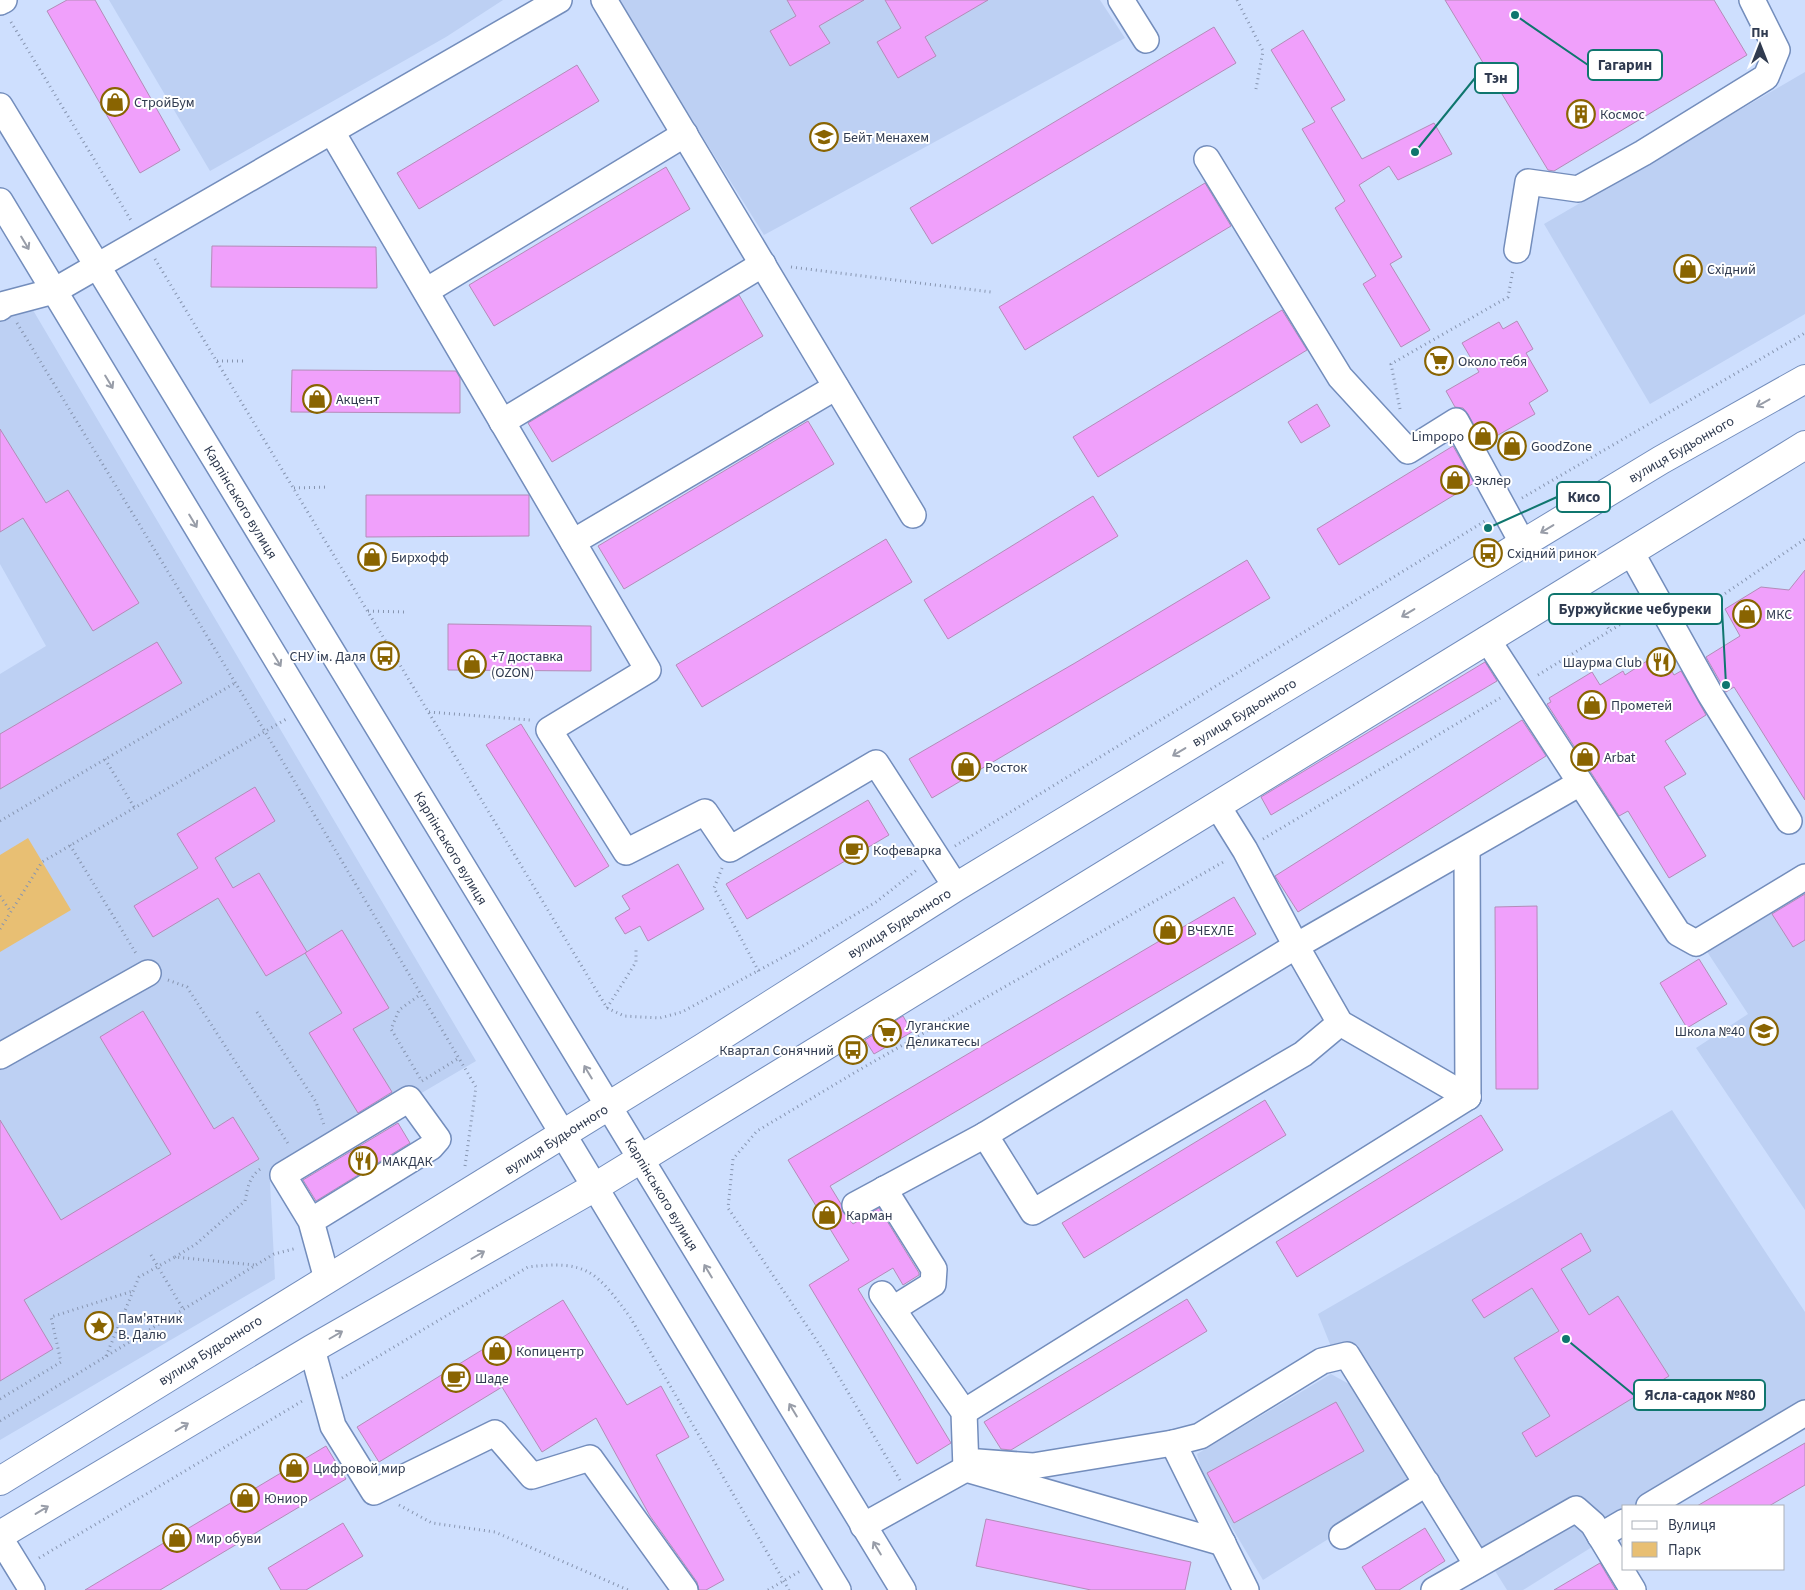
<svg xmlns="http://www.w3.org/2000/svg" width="1805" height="1590" font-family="'Source Sans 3',sans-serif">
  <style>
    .built { fill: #bdd0f3 }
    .green { fill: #e8bf73 }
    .building { fill: #f0a0fb; stroke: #b38cb8 }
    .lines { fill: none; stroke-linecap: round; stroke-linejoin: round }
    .minor-casing { stroke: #738dbc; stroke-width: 28 }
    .major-casing { stroke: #738dbc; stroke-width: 30 }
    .path { stroke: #8795b0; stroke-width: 3; stroke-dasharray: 1 4; stroke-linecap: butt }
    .minor { stroke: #fff; stroke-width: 25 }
    .major { stroke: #fff; stroke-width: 28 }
    .oneway { stroke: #989da8 }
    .labels { text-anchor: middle; stroke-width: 4; stroke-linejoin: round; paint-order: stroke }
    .poi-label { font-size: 14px; fill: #303b50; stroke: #fff; text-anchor: start }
    .street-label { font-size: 14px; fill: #303b50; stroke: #fff }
    .leader { fill: none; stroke: #0f766e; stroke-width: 2 }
    .callout-dot { fill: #0f766e; stroke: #fff; stroke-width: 2 }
    .callout { fill: #fff; stroke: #0f766e; stroke-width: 2 }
    .callout-label { font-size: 15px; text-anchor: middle; font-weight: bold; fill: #303b50 }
  </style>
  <rect width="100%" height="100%" fill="#cedffe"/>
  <g class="built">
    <polygon points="109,0 503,0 446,37 210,171"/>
    <polygon points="617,0 1100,0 1125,38 764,235"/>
    <polygon points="1805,72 1805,314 1650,404 1544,224"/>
    <polygon points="30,305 476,1061 270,1182 275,1279 0,1440 0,674 46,646 0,564 0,322"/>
    <polygon points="1805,883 1805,1210 1696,1048 1748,1014 1702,944"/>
    <polygon points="1672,1110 1805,1312 1805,1415 1658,1506 1624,1506 1624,1527 1523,1590 1507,1590 1377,1383 1338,1364 1318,1314"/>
    <polygon points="1331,1374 1358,1389 1416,1484 1263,1580 1205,1482 1197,1454"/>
  </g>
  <polygon class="green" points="28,838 71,910 0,952 0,855"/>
  <g class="building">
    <polygon points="67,0 95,0 180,150 140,173 47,11"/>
    <polygon points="787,0 864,0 819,26 830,43 790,66 770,31 796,16"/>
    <polygon points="885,0 988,0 925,37 936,56 898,78 877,42 901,28"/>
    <polygon points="1445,0 1714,0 1747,55 1554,171 1548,170"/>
    <polygon points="1214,27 1236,63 932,244 910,208"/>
    <polygon points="1303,30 1345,100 1331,108 1362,159 1434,123 1452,154 1398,180 1389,166 1359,185 1402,257 1390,264 1430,330 1401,347 1363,284 1376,276 1335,208 1345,201 1302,129 1315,122 1271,50"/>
    <polygon points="577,65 599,101 419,209 397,173"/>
    <polygon points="666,167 690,209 494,326 469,285"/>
    <polygon points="1205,183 1231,226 1025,350 999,307"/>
    <polygon points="212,246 376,247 377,288 211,287"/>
    <polygon points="739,295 763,336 552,462 528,423"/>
    <polygon points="1282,310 1307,350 1098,477 1073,437"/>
    <polygon points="1517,321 1533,349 1526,353 1548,391 1529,403 1535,414 1484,443 1468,414 1463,408 1455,407 1446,391 1479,372 1462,343 1499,322 1503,329"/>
    <polygon points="292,370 456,371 460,378 460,413 291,412"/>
    <polygon points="1317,404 1330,426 1301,443 1288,422"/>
    <polygon points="808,421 834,464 624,589 598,546"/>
    <polygon points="0,429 46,503 68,490 139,603 93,631 23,518 0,532"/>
    <polygon points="1453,446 1474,483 1339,565 1317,529"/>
    <polygon points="366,495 529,495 529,536 366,537"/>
    <polygon points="1093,496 1118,536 948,639 924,600"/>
    <polygon points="886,539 912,582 702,707 676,665"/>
    <polygon points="1247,560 1270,598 932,798 909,759 1075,663"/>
    <polygon points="1805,570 1805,800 1734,687 1726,692 1706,657 1740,636 1725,609 1761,587 1789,590"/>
    <polygon points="448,624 591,626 591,671 448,670"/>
    <polygon points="157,642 182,683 0,789 0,734"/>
    <polygon points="1661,652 1674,675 1681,671 1706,715 1665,741 1686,774 1664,787 1706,856 1669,878 1628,811 1619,816 1547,704 1551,702 1549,698 1592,672 1600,685 1623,671 1625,675"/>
    <polygon points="1485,662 1497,681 1271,815 1261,797"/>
    <polygon points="1522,720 1546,756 1298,912 1275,876"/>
    <polygon points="521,724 609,866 575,887 486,745"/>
    <polygon points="255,787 275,821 215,858 233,888 259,873 307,952 266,976 218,898 153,937 134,906 198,868 177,834"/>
    <polygon points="868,800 889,835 747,919 726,884"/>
    <polygon points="678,864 704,909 648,941 640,926 625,934 615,918 630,909 622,896"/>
    <polygon points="1805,894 1805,940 1793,947 1772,914"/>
    <polygon points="1234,897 1256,934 830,1186 841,1204 843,1212 853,1224 879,1208 919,1273 919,1275 903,1285 893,1268 858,1289 951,1443 917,1464 809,1285 849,1260 788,1160"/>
    <polygon points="1537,906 1538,1089 1496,1089 1495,907"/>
    <polygon points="342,930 389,1008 353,1029 392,1092 358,1113 309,1033 342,1013 305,953"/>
    <polygon points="1699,959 1727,1004 1687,1028 1660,983"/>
    <polygon points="143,1011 214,1129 233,1117 259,1159 24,1300 53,1349 0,1381 0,1120 61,1220 171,1154 100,1037"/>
    <polygon points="903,1016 912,1032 874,1054 865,1040"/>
    <polygon points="1265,1100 1286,1135 1084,1258 1062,1223"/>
    <polygon points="1481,1115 1503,1150 1297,1277 1276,1242"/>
    <polygon points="398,1123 410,1143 316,1201 303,1180"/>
    <polygon points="1581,1233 1591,1251 1561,1269 1589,1315 1618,1296 1669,1376 1536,1457 1522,1433 1550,1416 1514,1358 1559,1331 1532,1288 1484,1318 1472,1300"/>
    <polygon points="1187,1299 1207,1331 1011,1450 1001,1449 984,1422"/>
    <polygon points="563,1300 627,1405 661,1386 689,1437 656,1455 724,1580 706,1590 699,1590 697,1582 650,1516 596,1418 542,1452 502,1387 379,1462 357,1427"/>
    <polygon points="1336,1402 1364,1451 1234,1523 1207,1473"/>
    <polygon points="1805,1443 1805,1485 1769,1506 1697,1506"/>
    <polygon points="326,1446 346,1479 160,1590 85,1590"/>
    <polygon points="986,1519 1191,1562 1185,1590 1091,1590 976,1566"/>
    <polygon points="343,1523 363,1556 306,1590 281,1590 268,1568"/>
    <polygon points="1425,1528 1445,1561 1399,1590 1376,1590 1362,1567"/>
    <polygon points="1600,1563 1616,1590 1554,1590"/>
  </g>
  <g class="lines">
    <defs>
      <g id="minor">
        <polyline points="604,0 913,515"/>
        <polyline points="1121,0 1146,40"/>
        <polyline points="0,2 4,0"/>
        <polyline points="0,106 903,1590"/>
        <polyline points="332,132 648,670 549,730 626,852 705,812 730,849 876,763 956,887"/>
        <polyline points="1207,159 1340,377 1408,451 1456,421 1523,544"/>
        <polyline points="0,201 838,1590"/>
        <polyline points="1517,250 1528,182 1578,189 1643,153 1766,77 1777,50 1752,0"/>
        <polyline points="426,291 685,134"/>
        <polyline points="0,308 5,304 54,291 559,0"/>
        <polyline points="502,422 763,264"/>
        <polyline points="573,542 836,387"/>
        <polyline points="1631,552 1710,694 1789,821"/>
        <polyline points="1487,639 1678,933 1696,943 1805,877"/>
        <polyline points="1217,805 1245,850 1296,946 985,1135 1033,1212 1303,1054 1340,1023"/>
        <polyline points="1467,849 1468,1097"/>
        <polyline points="0,1056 148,973"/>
        <polyline points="1468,1097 1340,1023 1296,946 1580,783"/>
        <polyline points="884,1189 934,1269 933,1284 893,1309"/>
        <polyline points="855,1205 985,1135"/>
        <polyline points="311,1221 283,1175 409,1099 438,1139 431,1147 311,1221 327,1279"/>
        <polyline points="882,1294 964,1412 966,1469 1223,1543"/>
        <polyline points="312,1349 333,1426 374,1492 495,1433 532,1476 590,1458 685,1590"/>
        <polyline points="964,1412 1468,1097"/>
        <polyline points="1173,1443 1246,1590"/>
        <polyline points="1649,1506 1805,1413"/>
        <polyline points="863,1526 978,1462 1033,1466 1173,1443 1200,1436 1322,1361 1347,1355 1477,1565"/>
        <polyline points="1342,1536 1427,1483"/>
        <polyline points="1600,1536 1624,1522"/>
        <polyline points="0,1538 32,1590"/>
        <polyline points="1434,1590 1576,1509 1593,1524 1633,1590"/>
      </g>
      <g id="major">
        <polyline points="0,1481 704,1047 956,887 1661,460 1805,379"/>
        <polyline points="0,1535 312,1349 595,1187 1805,445"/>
      </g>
    </defs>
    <use href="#minor" class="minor-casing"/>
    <use href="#major" class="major-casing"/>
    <g class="path">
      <polyline points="1237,0 1263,51 1256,89"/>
      <polyline points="11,22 132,222"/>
      <polyline points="155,259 607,1008 624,1016 660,1018 682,1012 798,949 876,902 918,869"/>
      <polyline points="791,267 991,292"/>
      <polyline points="17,323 264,730 476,1087 465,1166"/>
      <polyline points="217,361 247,361"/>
      <polyline points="1400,409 1391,364 1508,297 1513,270"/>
      <polyline points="294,488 329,487"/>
      <polyline points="1522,498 1805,333"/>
      <polyline points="1592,602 1610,631"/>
      <polyline points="368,611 404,612"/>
      <polyline points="1692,616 1805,539"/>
      <polyline points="1538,675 1639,613"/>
      <polyline points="429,712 530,720"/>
      <polyline points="105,759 134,807"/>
      <polyline points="0,821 235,683"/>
      <polyline points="1263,839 1500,698"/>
      <polyline points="70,845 137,955"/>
      <polyline points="955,846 1485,521"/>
      <polyline points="722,868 714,888 759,972"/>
      <polyline points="0,896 11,912"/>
      <polyline points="0,929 42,862 288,718"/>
      <polyline points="168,980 187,987 289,1145"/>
      <polyline points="607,1008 636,962 636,947"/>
      <polyline points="257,1012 316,1102 324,1125"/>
      <polyline points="420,1078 391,1029 399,1010 421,994"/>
      <polyline points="422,1081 459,1058"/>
      <polyline points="151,1255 183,1309"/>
      <path d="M175,1257l21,-13 49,-43c3,-14 4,-25 17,-33"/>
      <polyline points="106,1356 139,1277 175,1257 255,1265"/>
      <path d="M342,1378l186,-111c59,-7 68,4 102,50l159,273"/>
      <polyline points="0,1399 61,1362 51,1317 133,1291"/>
      <polyline points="0,1421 274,1254 297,1248"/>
      <polyline points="900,1480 823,1350 728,1208 733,1159 757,1131 859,1070 1225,861"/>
      <polyline points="399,1505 432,1523 495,1532 628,1590"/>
      <polyline points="39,1558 304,1400"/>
      <polyline points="768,1590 802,1570"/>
    </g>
    <use href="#minor" class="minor"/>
    <use href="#major" class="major"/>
  </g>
  <defs><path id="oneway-shaft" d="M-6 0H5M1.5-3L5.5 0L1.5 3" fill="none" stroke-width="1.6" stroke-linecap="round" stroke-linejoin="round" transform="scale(1.25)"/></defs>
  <g class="oneway">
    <use href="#oneway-shaft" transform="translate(25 243) rotate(59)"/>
    <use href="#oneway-shaft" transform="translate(109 382) rotate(59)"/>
    <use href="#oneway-shaft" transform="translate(1763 403) rotate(151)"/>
    <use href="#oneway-shaft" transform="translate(193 521) rotate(59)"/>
    <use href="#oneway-shaft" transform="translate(1547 529) rotate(149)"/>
    <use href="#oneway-shaft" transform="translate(1408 613) rotate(149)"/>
    <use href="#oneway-shaft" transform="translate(277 660) rotate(59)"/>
    <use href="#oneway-shaft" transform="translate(1179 752) rotate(149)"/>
    <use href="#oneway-shaft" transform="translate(588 1072) rotate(-121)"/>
    <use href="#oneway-shaft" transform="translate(478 1255) rotate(-30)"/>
    <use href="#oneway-shaft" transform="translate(708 1271) rotate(-121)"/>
    <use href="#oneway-shaft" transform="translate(336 1335) rotate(-30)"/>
    <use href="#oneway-shaft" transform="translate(793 1410) rotate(-121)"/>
    <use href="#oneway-shaft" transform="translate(182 1427) rotate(-31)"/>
    <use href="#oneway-shaft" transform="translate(42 1510) rotate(-31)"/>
    <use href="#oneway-shaft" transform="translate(877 1548) rotate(-121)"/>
  </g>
  <defs>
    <symbol id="shop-ring" viewBox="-11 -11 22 22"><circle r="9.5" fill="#fff" stroke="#896401" stroke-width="1.5"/><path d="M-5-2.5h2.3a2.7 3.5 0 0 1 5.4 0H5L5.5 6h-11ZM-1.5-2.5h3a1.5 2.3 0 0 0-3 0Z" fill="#896401"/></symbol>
    <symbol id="building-ring" viewBox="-11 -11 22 22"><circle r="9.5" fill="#fff" stroke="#896401" stroke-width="1.5"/><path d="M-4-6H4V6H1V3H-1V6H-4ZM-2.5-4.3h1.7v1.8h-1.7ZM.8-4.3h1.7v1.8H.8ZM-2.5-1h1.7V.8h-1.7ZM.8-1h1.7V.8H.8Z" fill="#896401"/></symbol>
    <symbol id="school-ring" viewBox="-11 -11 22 22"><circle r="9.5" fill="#fff" stroke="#896401" stroke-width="1.5"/><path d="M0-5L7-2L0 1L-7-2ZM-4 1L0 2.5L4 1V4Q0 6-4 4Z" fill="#896401"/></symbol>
    <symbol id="supermarket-ring" viewBox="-11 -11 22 22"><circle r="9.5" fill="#fff" stroke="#896401" stroke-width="1.5"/><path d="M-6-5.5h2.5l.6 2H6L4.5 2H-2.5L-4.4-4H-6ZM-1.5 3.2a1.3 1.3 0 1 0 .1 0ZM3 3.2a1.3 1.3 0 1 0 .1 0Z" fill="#896401"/></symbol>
    <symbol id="bus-ring" viewBox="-11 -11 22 22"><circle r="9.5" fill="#fff" stroke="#896401" stroke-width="1.5"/><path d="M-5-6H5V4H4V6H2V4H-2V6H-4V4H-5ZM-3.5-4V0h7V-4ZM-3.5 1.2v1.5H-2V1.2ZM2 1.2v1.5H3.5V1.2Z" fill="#896401"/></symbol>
    <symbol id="restaurant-ring" viewBox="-11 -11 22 22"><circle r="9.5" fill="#fff" stroke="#896401" stroke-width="1.5"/><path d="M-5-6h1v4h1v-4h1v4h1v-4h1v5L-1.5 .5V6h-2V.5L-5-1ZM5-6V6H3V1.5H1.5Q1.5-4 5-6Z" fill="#896401"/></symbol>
    <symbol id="cafe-ring" viewBox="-11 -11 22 22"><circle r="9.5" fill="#fff" stroke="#896401" stroke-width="1.5"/><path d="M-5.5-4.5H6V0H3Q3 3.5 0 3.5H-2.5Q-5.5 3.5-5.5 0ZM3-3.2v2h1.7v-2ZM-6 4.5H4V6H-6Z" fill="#896401"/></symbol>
    <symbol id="sight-ring" viewBox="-11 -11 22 22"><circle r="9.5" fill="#fff" stroke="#896401" stroke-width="1.5"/><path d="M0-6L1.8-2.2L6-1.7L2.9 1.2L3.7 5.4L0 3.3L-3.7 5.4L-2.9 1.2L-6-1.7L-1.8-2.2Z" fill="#896401"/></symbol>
  </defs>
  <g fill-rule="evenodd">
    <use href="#shop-ring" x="99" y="86" width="32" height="32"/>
    <use href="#building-ring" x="1565" y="98" width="32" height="32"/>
    <use href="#school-ring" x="808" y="121" width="32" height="32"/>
    <use href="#shop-ring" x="1672" y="253" width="32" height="32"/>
    <use href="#supermarket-ring" x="1423" y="345" width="32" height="32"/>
    <use href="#shop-ring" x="301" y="383" width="32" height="32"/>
    <use href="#shop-ring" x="1467" y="420" width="32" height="32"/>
    <use href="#shop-ring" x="1496" y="430" width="32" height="32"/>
    <use href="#shop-ring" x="1439" y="464" width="32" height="32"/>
    <use href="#bus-ring" x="1472" y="537" width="32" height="32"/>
    <use href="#shop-ring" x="356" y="541" width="32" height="32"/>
    <use href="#shop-ring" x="1731" y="598" width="32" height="32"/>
    <use href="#bus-ring" x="369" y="640" width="32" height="32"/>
    <use href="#restaurant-ring" x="1645" y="646" width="32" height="32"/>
    <use href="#shop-ring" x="456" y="648" width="32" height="32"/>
    <use href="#shop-ring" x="1576" y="689" width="32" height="32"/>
    <use href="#shop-ring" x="1569" y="741" width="32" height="32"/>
    <use href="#shop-ring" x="950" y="751" width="32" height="32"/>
    <use href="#cafe-ring" x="838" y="834" width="32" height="32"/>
    <use href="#shop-ring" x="1152" y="914" width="32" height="32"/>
    <use href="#school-ring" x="1748" y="1015" width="32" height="32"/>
    <use href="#supermarket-ring" x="871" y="1017" width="32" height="32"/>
    <use href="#bus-ring" x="837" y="1034" width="32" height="32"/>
    <use href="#restaurant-ring" x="347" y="1145" width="32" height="32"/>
    <use href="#shop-ring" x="811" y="1199" width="32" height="32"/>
    <use href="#sight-ring" x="83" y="1310" width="32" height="32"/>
    <use href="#shop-ring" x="481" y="1335" width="32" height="32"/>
    <use href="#cafe-ring" x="440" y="1362" width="32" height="32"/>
    <use href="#shop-ring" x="278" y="1452" width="32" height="32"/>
    <use href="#shop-ring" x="229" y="1482" width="32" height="32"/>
    <use href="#shop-ring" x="161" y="1522" width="32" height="32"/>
  </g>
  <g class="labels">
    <g class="poi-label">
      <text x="134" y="107">СтройБум</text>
      <text x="1600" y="119">Космос</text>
      <text x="843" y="142">Бейт Менахем</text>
      <text x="1707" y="274">Східний</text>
      <text x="1458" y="366">Около тебя</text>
      <text x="336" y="404">Акцент</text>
      <text x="1464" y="441" text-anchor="end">Limpopo</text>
      <text x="1531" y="451">GoodZone</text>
      <text x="1474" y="485">Эклер</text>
      <text x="1507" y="558">Східний ринок</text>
      <text x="391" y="562">Бирхофф</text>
      <text x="1766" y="619">МКС</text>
      <text x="366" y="661" text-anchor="end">СНУ ім. Даля</text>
      <text x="491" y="661">+7 доставка<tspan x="491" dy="16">(OZON)</tspan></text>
      <text x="1642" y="667" text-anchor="end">Шаурма Club</text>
      <text x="1611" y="710">Прометей</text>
      <text x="1604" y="762">Arbat</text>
      <text x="985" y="772">Росток</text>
      <text x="873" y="855">Кофеварка</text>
      <text x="1187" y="935">ВЧЕХЛЕ</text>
      <text x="906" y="1030">Луганские<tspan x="906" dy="16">Деликатесы</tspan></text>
      <text x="1745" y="1036" text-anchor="end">Школа №40</text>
      <text x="834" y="1055" text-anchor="end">Квартал Сонячний</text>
      <text x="382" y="1166">МАКДАК</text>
      <text x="846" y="1220">Карман</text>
      <text x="118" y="1323">Пам'ятник<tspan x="118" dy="16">В. Далю</tspan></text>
      <text x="516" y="1356">Копицентр</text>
      <text x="475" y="1383">Шаде</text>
      <text x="313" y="1473">Цифровой мир</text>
      <text x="264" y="1503">Юниор</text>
      <text x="196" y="1543">Мир обуви</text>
    </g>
    <g class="street-label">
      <text transform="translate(1681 449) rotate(-30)" y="5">вулиця Будьонного</text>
      <text transform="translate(241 502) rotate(59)" y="5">Карпінського вулиця</text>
      <text transform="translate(1244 712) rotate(-31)" y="5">вулиця Будьонного</text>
      <text transform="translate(451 848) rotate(59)" y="5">Карпінського вулиця</text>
      <text transform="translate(899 923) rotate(-32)" y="5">вулиця Будьонного</text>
      <text transform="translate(556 1139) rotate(-32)" y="5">вулиця Будьонного</text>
      <text transform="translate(662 1194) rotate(59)" y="5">Карпінського вулиця</text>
      <text transform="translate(210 1350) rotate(-32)" y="5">вулиця Будьонного</text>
    </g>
  </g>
  <path class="leader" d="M1515 15L1588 65M1415 152L1475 78M1488 528L1557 497M1726 685L1722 609M1566 1339L1634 1395"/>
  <g class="callout-dot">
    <circle cx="1515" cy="15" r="5"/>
    <circle cx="1415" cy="152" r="5"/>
    <circle cx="1488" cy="528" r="5"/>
    <circle cx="1726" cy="685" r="5"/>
    <circle cx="1566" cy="1339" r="5"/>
  </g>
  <g class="callout">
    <rect x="1588" y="50" width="74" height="30" rx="5"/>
    <rect x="1475" y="63" width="43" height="30" rx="5"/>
    <rect x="1557" y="482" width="53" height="30" rx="5"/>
    <rect x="1549" y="594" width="173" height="30" rx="5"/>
    <rect x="1634" y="1380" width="131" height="30" rx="5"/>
  </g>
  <g class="callout-label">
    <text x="1625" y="70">Гагарин</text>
    <text x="1496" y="83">Тэн</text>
    <text x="1584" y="502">Кисо</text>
    <text x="1635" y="614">Буржуйские чебуреки</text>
    <text x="1700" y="1400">Ясла-садок №80</text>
  </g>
  <rect x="1622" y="1505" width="162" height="65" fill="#ffffff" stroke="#acb1b9"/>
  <rect x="1632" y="1521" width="25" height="8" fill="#ffffff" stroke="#acb1b9"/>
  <text x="1668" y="1530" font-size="15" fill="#303b50">Вулиця</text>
  <rect x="1632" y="1542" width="25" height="15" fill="#e8bf73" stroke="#acb1b9"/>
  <text x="1668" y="1555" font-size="15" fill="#303b50">Парк</text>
  <g transform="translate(1760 45)" stroke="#ffffff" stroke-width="4" paint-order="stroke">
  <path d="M0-4L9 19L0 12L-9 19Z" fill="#303b50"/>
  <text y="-8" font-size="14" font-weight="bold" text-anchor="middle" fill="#303b50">Пн</text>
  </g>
</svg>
